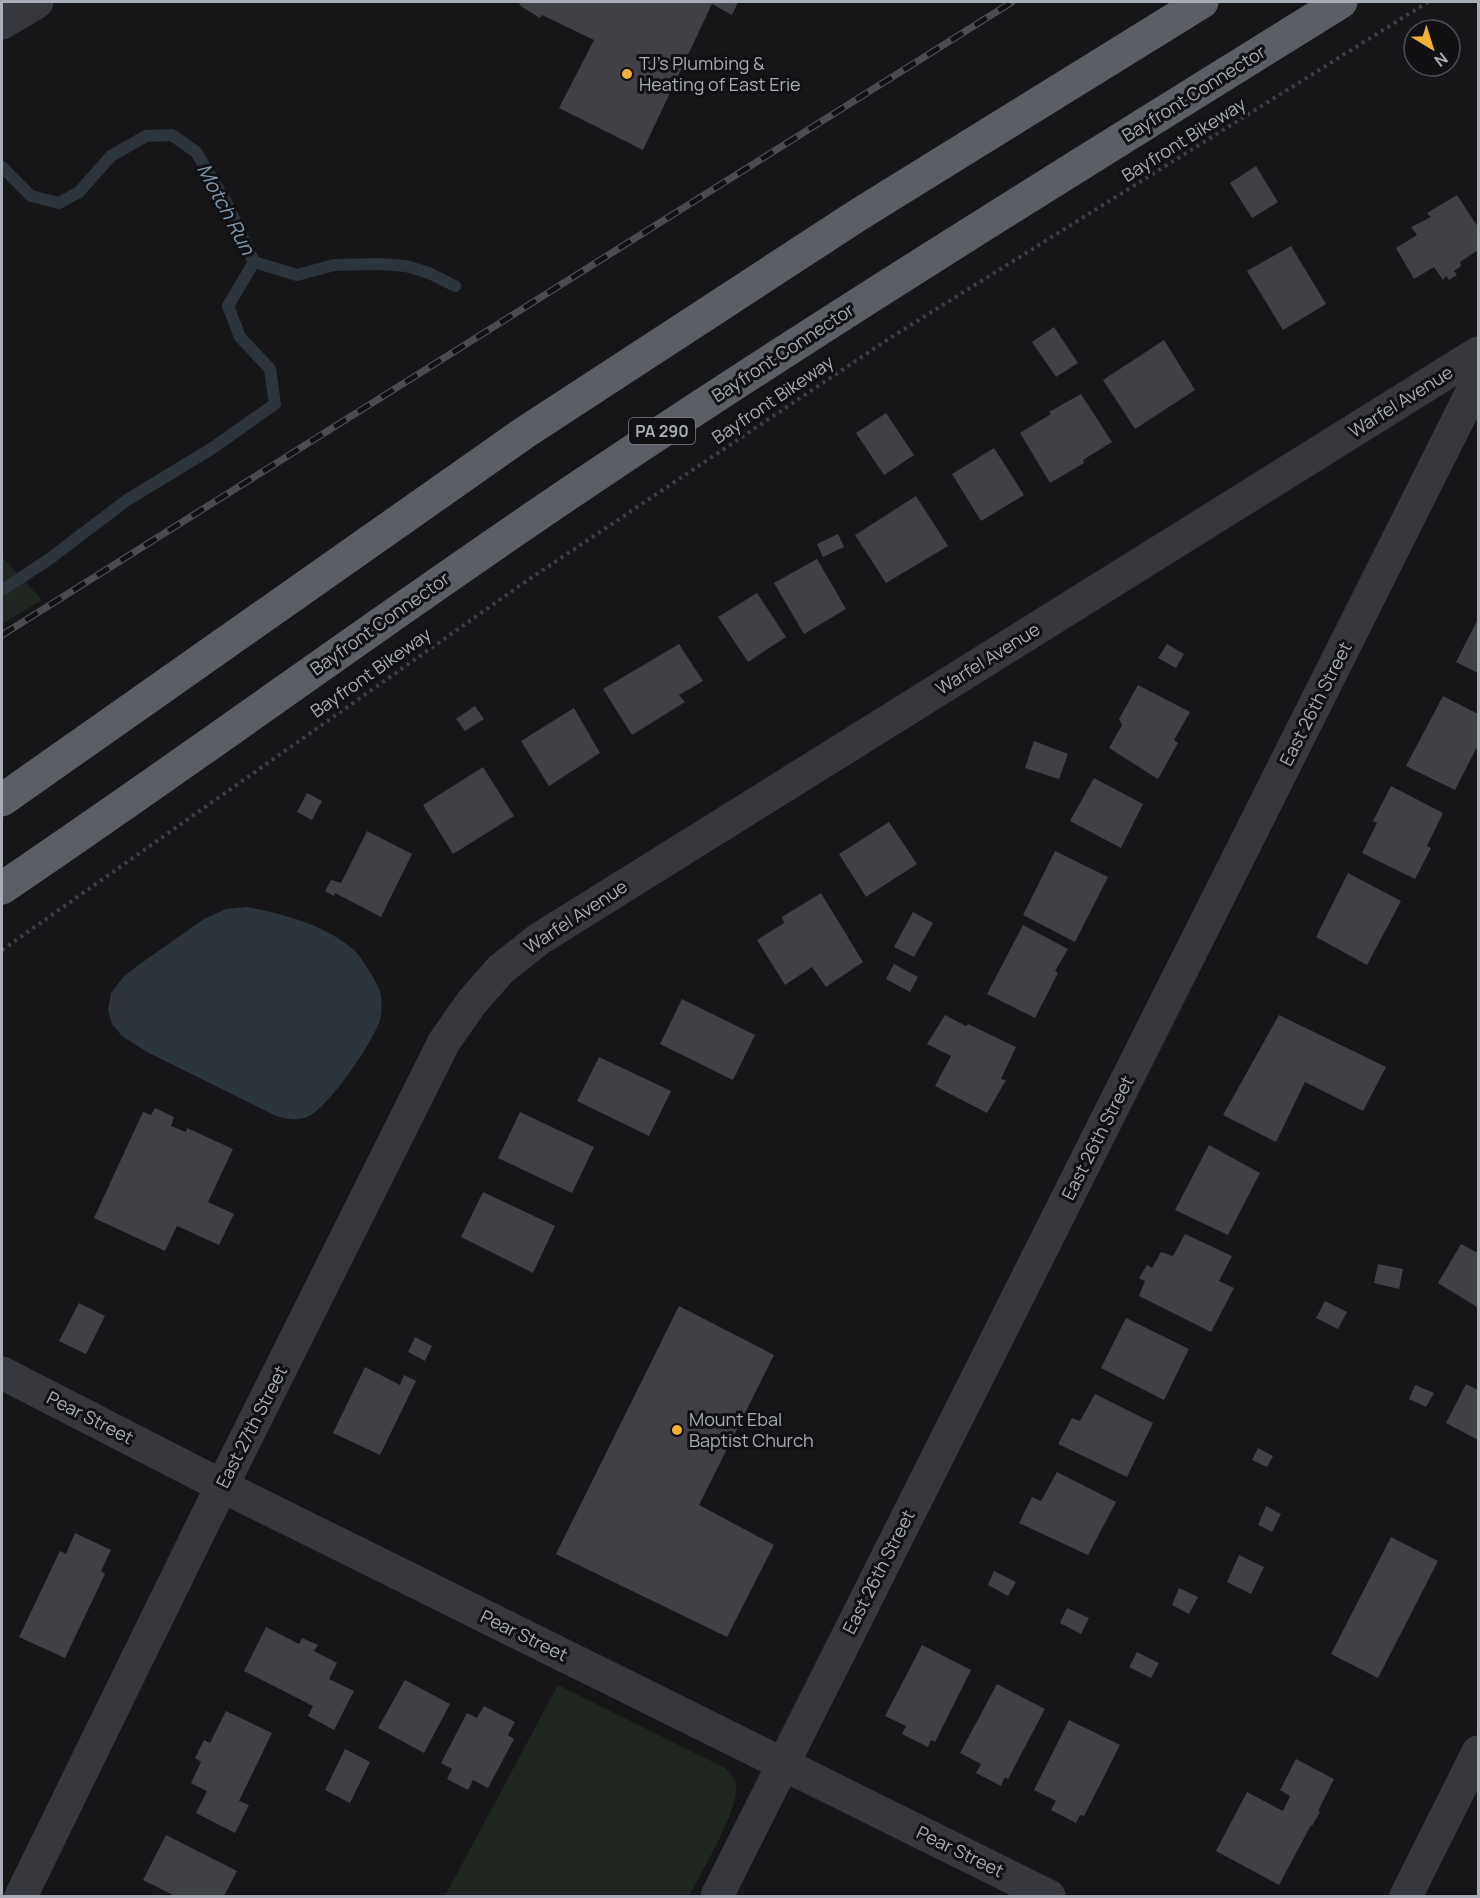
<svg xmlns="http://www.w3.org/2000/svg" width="1480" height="1898" font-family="Manrope,sans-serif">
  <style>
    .green { fill: #1e261f }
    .water { fill: #2c353c }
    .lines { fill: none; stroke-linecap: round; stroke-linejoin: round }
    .stream { stroke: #2c353c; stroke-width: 12 }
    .building { fill: #404145 }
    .path { stroke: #3d3f44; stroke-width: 4; stroke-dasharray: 3 4.5; stroke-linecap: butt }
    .minor { stroke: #37383d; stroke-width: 33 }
    .tertiary { stroke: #37383d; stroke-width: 33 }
    .trunk { stroke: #5b5e65; stroke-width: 33 }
    .rail-casing { stroke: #4a4c52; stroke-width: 7 }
    .rail { stroke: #111113; stroke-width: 4.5; stroke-dasharray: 14; stroke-linecap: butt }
    .poi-dot { fill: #f2b134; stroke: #111113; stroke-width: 2 }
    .labels { text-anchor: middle; stroke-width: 6; stroke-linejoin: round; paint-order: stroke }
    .shield { fill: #111113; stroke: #7b7e86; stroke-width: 1.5 }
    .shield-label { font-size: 16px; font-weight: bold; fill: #a8adb8 }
    .poi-label { font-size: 18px; fill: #a8adb8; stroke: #111113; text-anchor: start }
    .street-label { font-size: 18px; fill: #a8adb8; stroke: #111113 }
    .water-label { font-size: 20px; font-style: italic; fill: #7f9bb3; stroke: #111113 }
  </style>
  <rect width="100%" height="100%" fill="#161618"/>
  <g class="green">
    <polygon points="2,557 42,600 2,624"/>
    <path d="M558,1685l167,83c4,4 9,9 11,15 5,24 -35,90 -47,113h-244z"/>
  </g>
  <path class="water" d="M247,907c37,7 81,19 109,45 5,5 9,13 13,19 5,7 11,17 12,25 1,8 1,19 -2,27 -10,24 -46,78 -68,92 -11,7 -23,4 -35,1l-129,-64 -25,-16 -10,-12 -4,-14 3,-17 13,-17 23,-17 57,-40 22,-10z"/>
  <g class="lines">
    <g class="stream">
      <polyline points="2,167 31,196 59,203 79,192 111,156 146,136 172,135 196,152 226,202 254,262"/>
      <polyline points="254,262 297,275 334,265 378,264 406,266 429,273 455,286"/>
      <polyline points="2,590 48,560 127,500 211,449 275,404 270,369 240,337 228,306 254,262"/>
    </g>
  </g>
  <g class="building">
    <polygon points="521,2 738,2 732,15 712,4 643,150 559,108 594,40 542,15 540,18 519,5"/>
    <polygon points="1256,166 1278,202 1252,218 1230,183"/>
    <polygon points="1457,195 1478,227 1478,250 1460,262 1461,266 1454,271 1457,275 1449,280 1446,276 1443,280 1434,267 1414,279 1396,248 1417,235 1411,227 1431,217 1427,213"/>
    <polygon points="1291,246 1326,304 1283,330 1247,271"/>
    <polygon points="1054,327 1078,363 1056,377 1032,342"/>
    <polygon points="1164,340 1195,390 1135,429 1103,380"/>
    <polygon points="1081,394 1112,442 1083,460 1084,463 1050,483 1020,433 1051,414 1049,412"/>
    <polygon points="886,413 914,455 884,475 856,433"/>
    <polygon points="994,448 1024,495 981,521 952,474"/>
    <polygon points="916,496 948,546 886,583 855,535"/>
    <polygon points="838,534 844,547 823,557 817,544"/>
    <polygon points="817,559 846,609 804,634 774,583"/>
    <polygon points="757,593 786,637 748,662 718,617"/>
    <polygon points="1478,619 1478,673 1456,662"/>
    <polygon points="679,644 703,681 679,695 685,702 632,735 603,689"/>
    <polygon points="1167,644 1184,654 1176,668 1158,658"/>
    <polygon points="1138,685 1190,712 1174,740 1178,743 1158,779 1109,748 1122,725 1119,719"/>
    <polygon points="1443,696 1478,714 1478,745 1455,790 1406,766"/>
    <polygon points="475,706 484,719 465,731 456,719"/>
    <polygon points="574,708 600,753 549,786 521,741"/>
    <polygon points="1034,741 1068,754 1059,779 1025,768"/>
    <polygon points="483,767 514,816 453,854 423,805"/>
    <polygon points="1094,778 1143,804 1121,848 1070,821"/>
    <polygon points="1391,786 1443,813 1427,846 1431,848 1415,879 1362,853 1377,823 1373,821"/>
    <polygon points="307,793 322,801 312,820 297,812"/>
    <polygon points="889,822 917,864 866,897 839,854"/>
    <polygon points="367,831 412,854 381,917 335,893 334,896 325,891 331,880 341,883"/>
    <polygon points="1055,851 1108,877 1075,942 1023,915"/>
    <polygon points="1348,873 1401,901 1367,965 1316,937"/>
    <polygon points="821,893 863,962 826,987 812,967 785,985 757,940 784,923 782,917"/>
    <polygon points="913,912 933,923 914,957 894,947"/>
    <polygon points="1023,925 1068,949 1055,971 1058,973 1035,1018 987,994"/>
    <polygon points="894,964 918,977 910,992 886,979"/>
    <polygon points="682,999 755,1035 733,1080 660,1044"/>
    <polygon points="945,1015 966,1026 968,1024 1016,1047 1001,1079 1006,1080 987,1113 935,1086 951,1056 927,1044"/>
    <polygon points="1279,1015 1386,1067 1363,1111 1305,1082 1276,1142 1223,1115"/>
    <polygon points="599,1057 671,1091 649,1136 577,1101"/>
    <polygon points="155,1108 174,1117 171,1126 186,1132 187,1128 233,1149 208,1202 234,1214 219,1245 177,1226 165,1251 94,1218 143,1112 151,1115"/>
    <polygon points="520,1112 594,1147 572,1193 498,1158"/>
    <polygon points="1209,1145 1260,1173 1228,1235 1175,1210"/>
    <polygon points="483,1192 555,1226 533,1273 461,1237"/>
    <polygon points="1185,1234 1232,1256 1219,1281 1234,1288 1211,1332 1139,1296 1145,1281 1139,1278 1147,1265 1152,1268 1161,1252 1173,1256"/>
    <polygon points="1461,1244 1478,1253 1477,1307 1438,1283"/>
    <polygon points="1378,1264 1403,1269 1399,1289 1374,1283"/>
    <polygon points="1325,1301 1347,1312 1338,1329 1316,1318"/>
    <polygon points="79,1303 105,1316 86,1354 59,1341"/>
    <polygon points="679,1306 774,1355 699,1505 774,1545 727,1637 556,1554"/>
    <polygon points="1126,1318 1189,1349 1164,1400 1101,1368"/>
    <polygon points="415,1337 432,1346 425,1361 408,1352"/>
    <polygon points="365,1367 400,1385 404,1375 416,1381 380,1455 333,1433"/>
    <polygon points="1466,1384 1478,1390 1478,1440 1446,1423"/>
    <polygon points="1415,1385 1434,1393 1426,1407 1409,1399"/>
    <polygon points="1095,1394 1153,1423 1127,1477 1058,1444 1072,1418 1080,1421"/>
    <polygon points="1258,1448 1273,1456 1267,1467 1252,1460"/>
    <polygon points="1057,1472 1116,1502 1088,1555 1019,1523 1032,1497 1041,1501"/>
    <polygon points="1266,1506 1281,1514 1272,1532 1258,1525"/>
    <polygon points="75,1533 111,1550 101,1571 105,1574 65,1658 19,1637 60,1551 66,1554"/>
    <polygon points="1391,1537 1438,1561 1378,1678 1331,1654"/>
    <polygon points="1239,1555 1264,1567 1251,1594 1227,1582"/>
    <polygon points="994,1571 1016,1582 1008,1596 988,1585"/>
    <polygon points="1179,1588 1198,1597 1189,1614 1172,1605"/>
    <polygon points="1067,1608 1089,1618 1081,1634 1060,1623"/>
    <polygon points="266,1627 299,1644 302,1638 318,1645 314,1651 337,1663 329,1679 354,1691 334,1730 308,1716 313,1706 244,1671"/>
    <polygon points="922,1645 971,1670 935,1742 931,1740 928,1747 902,1734 906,1726 885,1716"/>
    <polygon points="1137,1652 1159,1663 1151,1678 1129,1667"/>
    <polygon points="405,1680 450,1704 424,1753 378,1728"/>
    <polygon points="997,1684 1045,1709 1008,1779 1005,1777 1001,1786 976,1773 981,1764 960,1753"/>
    <polygon points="484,1706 515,1722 508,1735 514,1739 488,1788 473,1780 468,1790 447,1779 452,1769 441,1763 467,1713 477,1718"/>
    <polygon points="226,1711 272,1733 239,1801 249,1805 235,1833 196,1813 207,1791 191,1783 201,1762 195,1758 204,1740 210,1743"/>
    <polygon points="1069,1720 1120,1745 1084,1816 1080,1815 1076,1823 1051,1810 1056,1801 1034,1790"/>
    <polygon points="345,1749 370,1762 350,1803 325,1790"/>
    <polygon points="1296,1759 1334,1779 1318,1811 1320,1812 1312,1826 1311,1825 1279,1885 1216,1851 1247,1792 1283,1811 1290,1796 1280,1790"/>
    <polygon points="166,1835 237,1871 224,1896 175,1896 143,1880"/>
  </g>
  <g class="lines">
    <polyline class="path" points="2,950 525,582 890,338 1428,2"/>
    <g class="minor">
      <polyline points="2,1373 222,1486 1049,1896"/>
      <polyline points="21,1896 200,1530 444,1042 472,1002 501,969 539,939 1478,353"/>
      <polyline points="717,1896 1478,380"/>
      <polyline points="1406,1896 1478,1752"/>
    </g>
    <polyline class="tertiary" points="2,23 37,2"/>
    <g class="trunk">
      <polyline points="2,800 524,433 858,215 1202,2"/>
      <path d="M2,888c200,-135 395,-280 596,-414 244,-163 494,-317 743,-472"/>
    </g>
    <defs>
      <polyline id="rail" points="2,635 1012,2"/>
    </defs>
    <use href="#rail" class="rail-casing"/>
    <use href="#rail" class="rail"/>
  </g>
  <g class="poi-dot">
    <circle cx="627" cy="74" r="6"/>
    <circle cx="677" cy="1430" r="6"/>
  </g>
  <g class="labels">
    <rect class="shield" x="629" y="418" width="66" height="26" rx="4.5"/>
    <g class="shield-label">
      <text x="662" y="437">PA 290</text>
    </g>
    <g class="poi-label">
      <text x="639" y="70">TJ's Plumbing &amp;<tspan x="639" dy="21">Heating of East Erie</tspan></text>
      <text x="689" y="1426">Mount Ebal<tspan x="689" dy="21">Baptist Church</tspan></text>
    </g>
    <g class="street-label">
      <text transform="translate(1194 94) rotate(-32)" y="6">Bayfront Connector</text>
      <text transform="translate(1184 140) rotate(-32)" y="6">Bayfront Bikeway</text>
      <text transform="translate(783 353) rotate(-33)" y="6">Bayfront Connector</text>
      <text transform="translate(773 400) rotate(-34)" y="6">Bayfront Bikeway</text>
      <text transform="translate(1401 402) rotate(-32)" y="6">Warfel Avenue</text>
      <text transform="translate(380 624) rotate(-35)" y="6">Bayfront Connector</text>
      <text transform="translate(988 659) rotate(-32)" y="6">Warfel Avenue</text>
      <text transform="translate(371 673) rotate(-35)" y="6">Bayfront Bikeway</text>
      <text transform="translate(1316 704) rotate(-63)" y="6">East 26th Street</text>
      <text transform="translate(576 917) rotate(-33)" y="6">Warfel Avenue</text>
      <text transform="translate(1098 1138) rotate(-63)" y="6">East 26th Street</text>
      <text transform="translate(90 1418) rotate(27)" y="6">Pear Street</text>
      <text transform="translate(252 1427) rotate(-63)" y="6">East 27th Street</text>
      <text transform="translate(879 1572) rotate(-63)" y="6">East 26th Street</text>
      <text transform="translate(524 1636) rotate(26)" y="6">Pear Street</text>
      <text transform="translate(960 1852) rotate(26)" y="6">Pear Street</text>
    </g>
    <g class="water-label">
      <text transform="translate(226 209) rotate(62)" y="7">Motch Run</text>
    </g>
  </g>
  <rect width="1480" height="1898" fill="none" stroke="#a8adb8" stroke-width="6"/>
  <g transform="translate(1432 48) rotate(142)"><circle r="28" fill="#111113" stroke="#4d4f55" stroke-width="1.5"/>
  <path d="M0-4.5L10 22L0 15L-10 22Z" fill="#f2b134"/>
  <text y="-9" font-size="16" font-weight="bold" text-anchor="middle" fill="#a8adb8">N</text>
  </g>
</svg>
